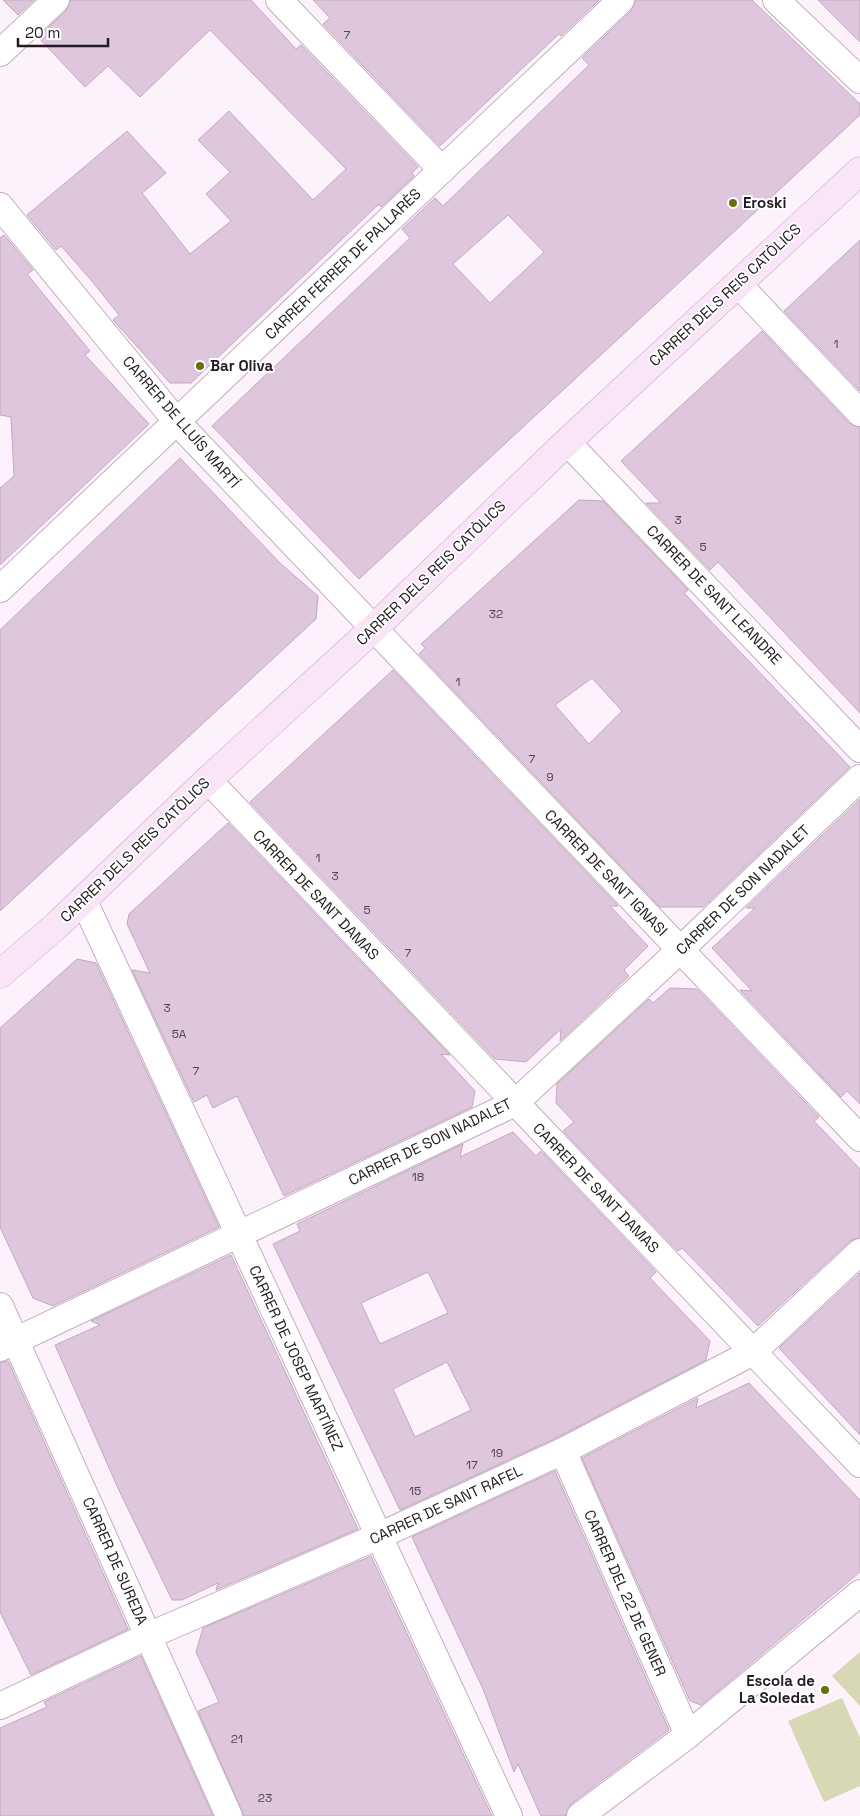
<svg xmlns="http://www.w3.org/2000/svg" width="860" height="1816" font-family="'Space Grotesk',sans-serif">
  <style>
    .green { fill: #d7d9b4 }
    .building { fill: #dec6dd; stroke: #c1a9bf; fill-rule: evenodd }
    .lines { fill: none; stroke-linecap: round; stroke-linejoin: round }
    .street-casing { stroke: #c4acc2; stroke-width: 28 }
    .secondary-casing { stroke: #c4acc2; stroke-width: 29 }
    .street { stroke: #fff; stroke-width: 26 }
    .secondary { stroke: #f9e4f8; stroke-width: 28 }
    .poi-dot { fill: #6c6d0e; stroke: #fff; stroke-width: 2 }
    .labels { text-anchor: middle; stroke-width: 4; stroke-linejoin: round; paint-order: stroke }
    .number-label { font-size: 12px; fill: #524551 }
    .poi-label { font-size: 15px; font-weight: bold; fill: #231a22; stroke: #fff; text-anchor: start }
    .street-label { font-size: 15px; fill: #231a22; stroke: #fff }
  </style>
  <rect width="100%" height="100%" fill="#fdf2fc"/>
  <g class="green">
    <polygon points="860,1652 860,1706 832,1676"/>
    <polygon points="842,1698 860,1738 860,1786 824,1802 788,1721"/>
  </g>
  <g class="building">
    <polygon points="3,0 34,0 18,15"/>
    <polygon points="71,0 251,0 296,49 301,45 418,167 412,173 414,176 381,207 379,204 191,383 170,383 113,320 119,315 91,280 61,246 56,250 27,215 127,131 166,173 142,193 190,254 231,221 206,194 230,172 198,140 229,111 313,200 346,169 210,30 140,97 108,66 85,87 38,37 66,11"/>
    <polygon points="313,0 599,0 561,36 559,34 440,146 323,24 330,18"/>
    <path d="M636,0h116l108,104v11l-501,464 -147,-153 198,-188 -8,-9 33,-31 8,8 146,-141 -7,-7 49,-47zM508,215l36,37 -54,51 -37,-39z"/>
    <polygon points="818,0 860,0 860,42"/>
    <polygon points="4,235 33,270 27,274 90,351 85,355 149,424 0,565 0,488 14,476 11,417 0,415 0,238"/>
    <polygon points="860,240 860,391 784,311"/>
    <polygon points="762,331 849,423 860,428 860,713 718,562 710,570 646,503 661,503 621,461"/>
    <polygon points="180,458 281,564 318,596 316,619 0,911 0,630"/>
    <path d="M579,500l24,1 85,89 -4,3 19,20 147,154 -147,140h-43l-241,-253 6,-6 -4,-4zM592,678l30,33 -33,33 -34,-39z"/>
    <polygon points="393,670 618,906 610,906 648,946 624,970 629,976 560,1041 561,1029 526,1062 495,1059 250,802"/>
    <polygon points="860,799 860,1104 847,1091 841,1097 740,990 752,991 712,948 755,908 746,908"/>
    <polygon points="228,823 450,1055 441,1054 475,1091 472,1107 284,1196 237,1096 213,1108 207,1095 194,1102 132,970 150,973 127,924 129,914"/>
    <polygon points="77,959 96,963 219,1227 53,1306 33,1298 0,1227 0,1028"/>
    <polygon points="670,988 697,989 819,1117 814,1121 860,1169 860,1237 850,1241 758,1326 682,1248 678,1251 563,1131 574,1122 556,1103 557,1084 649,999 653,1003"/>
    <path d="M513,1132l23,24 5,-5 115,121 -6,6 60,63 -4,19 -150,78 -156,72 -127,-266 27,-13 -3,-7 166,-80 -3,13zM428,1272l20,41 -68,31 -19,-41zM447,1362l24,48 -56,27 -22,-48z"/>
    <polygon points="231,1255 358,1529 216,1590 218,1583 182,1600 172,1600 117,1486 55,1345 100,1325 91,1321"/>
    <polygon points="860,1273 860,1435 779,1348"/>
    <polygon points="8,1361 128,1629 31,1675 0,1612 0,1363"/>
    <polygon points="749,1383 860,1500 860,1572 701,1705 690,1701 582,1458 698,1398 696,1408"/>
    <polygon points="555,1471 669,1730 571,1804 565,1816 541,1816 518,1764 514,1772 483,1689 412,1537"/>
    <polygon points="371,1556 492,1816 244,1816 198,1711 219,1702 196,1652 203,1628"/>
    <polygon points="141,1656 213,1816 0,1816 0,1728 47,1707 44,1702"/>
  </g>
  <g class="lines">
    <defs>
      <g id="street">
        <polyline points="279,0 442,170"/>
        <polyline points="776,0 860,80"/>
        <polyline points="0,53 56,0"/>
        <polyline points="0,206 177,422 860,1138"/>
        <polyline points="738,284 860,413"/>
        <polyline points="567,442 860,749"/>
        <polyline points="0,589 621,0"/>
        <polyline points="208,780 860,1464"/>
        <polyline points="83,899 509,1816"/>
        <polyline points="0,1306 229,1816"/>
        <polyline points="0,1348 515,1103 680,950 860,778"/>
        <polyline points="563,1451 688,1735"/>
        <polyline points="0,1706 148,1636 379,1536 563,1451 753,1352 860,1252"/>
        <polyline points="580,1816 688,1735 860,1593"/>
      </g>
      <polyline id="secondary" points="0,974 56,926 208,780 373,629 567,442 860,171"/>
    </defs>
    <use href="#street" class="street-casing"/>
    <use href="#secondary" class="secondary-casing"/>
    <use href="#street" class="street"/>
    <use href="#secondary" class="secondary"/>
  </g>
  <g class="poi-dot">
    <circle cx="733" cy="203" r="5"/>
    <circle cx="200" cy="366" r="5"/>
    <circle cx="825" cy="1690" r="5"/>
  </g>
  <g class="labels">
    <g class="number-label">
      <text x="347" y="39">7</text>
      <text x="836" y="348">1</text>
      <text x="678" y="524">3</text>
      <text x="703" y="551">5</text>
      <text x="496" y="618">32</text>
      <text x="458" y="686">1</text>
      <text x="532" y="763">7</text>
      <text x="550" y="781">9</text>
      <text x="318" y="862">1</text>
      <text x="335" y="880">3</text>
      <text x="367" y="914">5</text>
      <text x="408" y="957">7</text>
      <text x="167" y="1012">3</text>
      <text x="179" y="1038">5A</text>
      <text x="196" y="1075">7</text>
      <text x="418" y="1181">18</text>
      <text x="497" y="1457">19</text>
      <text x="472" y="1469">17</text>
      <text x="415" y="1495">15</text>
      <text x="237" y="1743">21</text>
      <text x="265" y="1802">23</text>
    </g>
    <g class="poi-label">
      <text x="743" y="208">Eroski</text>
      <text x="210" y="371">Bar Oliva</text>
      <text x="815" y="1686" text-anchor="end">Escola de<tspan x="815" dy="17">La Soledat</tspan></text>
    </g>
    <g class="street-label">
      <text transform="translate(343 264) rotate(-44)" y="5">CARRER FERRER DE PALLARÈS</text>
      <text transform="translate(725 295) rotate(-43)" y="5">CARRER DELS REIS CATÒLICS</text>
      <text transform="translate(181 422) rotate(49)" y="5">CARRER DE LLUÍS MARTÍ</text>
      <text transform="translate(431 573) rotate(-44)" y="5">CARRER DELS REIS CATÒLICS</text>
      <text transform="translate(714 595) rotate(46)" y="5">CARRER DE SANT LEANDRE</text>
      <text transform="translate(135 850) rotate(-44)" y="5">CARRER DELS REIS CATÒLICS</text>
      <text transform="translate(606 873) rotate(46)" y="5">CARRER DE SANT IGNASI</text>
      <text transform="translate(743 890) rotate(-44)" y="5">CARRER DE SON NADALET</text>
      <text transform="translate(316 895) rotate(46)" y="5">CARRER DE SANT DAMAS</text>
      <text transform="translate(430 1142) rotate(-26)" y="5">CARRER DE SON NADALET</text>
      <text transform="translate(596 1188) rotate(46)" y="5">CARRER DE SANT DAMAS</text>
      <text transform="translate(296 1358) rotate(65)" y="5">CARRER DE JOSEP MARTÍNEZ</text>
      <text transform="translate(446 1505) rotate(-25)" y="5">CARRER DE SANT RAFEL</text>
      <text transform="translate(115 1561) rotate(66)" y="5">CARRER DE SUREDA</text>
      <text transform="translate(625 1593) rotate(66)" y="5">CARRER DEL 22 DE GENER</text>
    </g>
  </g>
  <path d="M18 38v8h90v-8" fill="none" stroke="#231a22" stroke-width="2.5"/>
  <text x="25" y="38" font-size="15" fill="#231a22" stroke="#ffffff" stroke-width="4" paint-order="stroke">20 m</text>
</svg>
